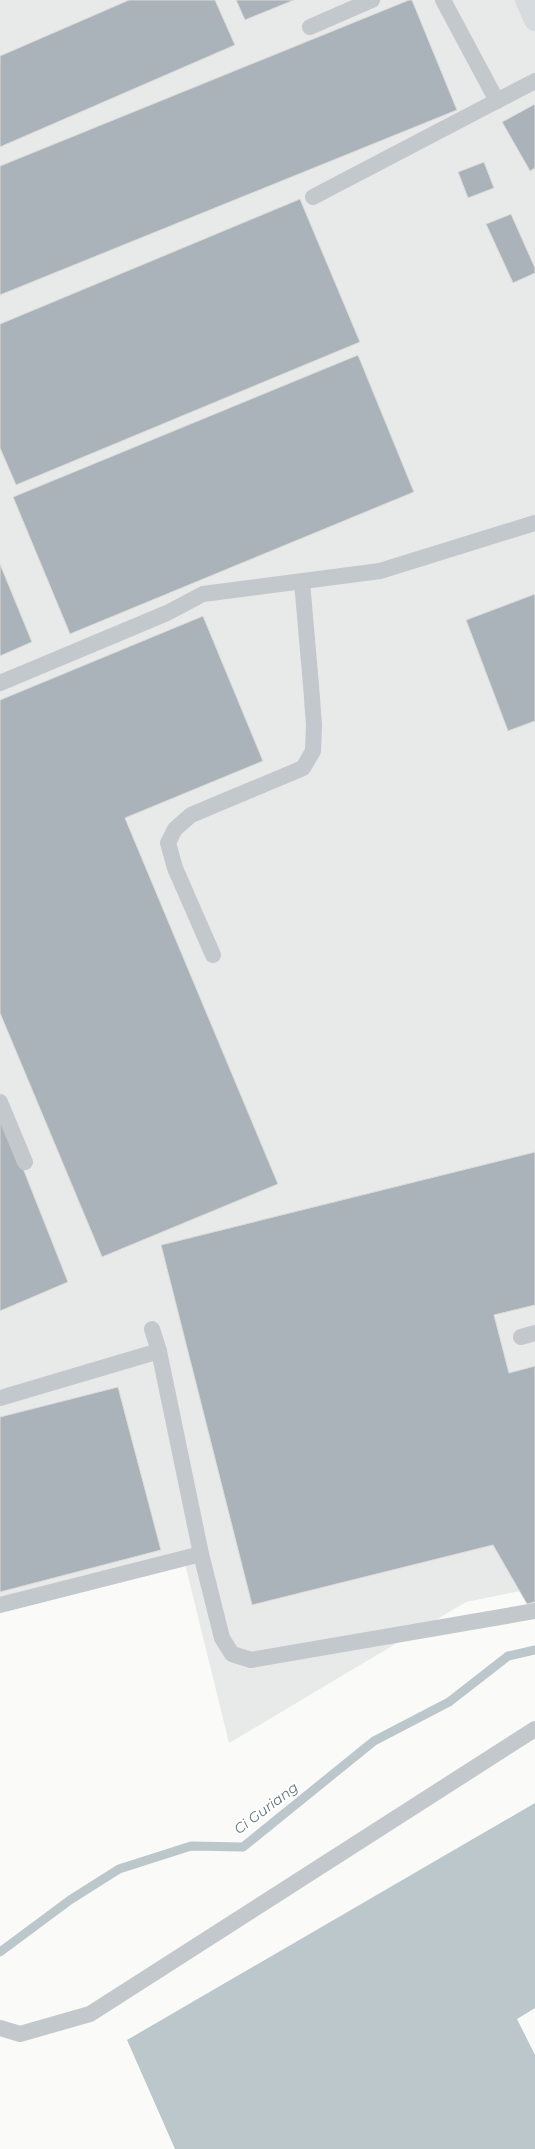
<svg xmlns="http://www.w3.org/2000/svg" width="535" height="2149" font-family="Montserrat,sans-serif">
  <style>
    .built { fill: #e8e9e9 }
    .water { fill: #bbc7cb }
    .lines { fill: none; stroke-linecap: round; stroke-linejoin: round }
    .stream { stroke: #bbc7cb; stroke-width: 9 }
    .building { fill: #aab3b9; stroke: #dcdcda }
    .lane { stroke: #c3c8cc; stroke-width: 16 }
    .secondary { stroke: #d6dbdf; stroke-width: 22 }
    .labels { text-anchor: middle; stroke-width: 4; stroke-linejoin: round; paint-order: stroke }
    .water-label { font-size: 14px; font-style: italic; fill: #60757c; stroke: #fff }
  </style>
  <rect width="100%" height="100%" fill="#fafaf8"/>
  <polygon class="built" points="0,0 535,0 535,1588 466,1602 229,1743 185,1564 0,1603"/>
  <polygon class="water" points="535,1803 535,2008 517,2019 535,2055 535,2149 175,2149 127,2040"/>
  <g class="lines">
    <polyline class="stream" points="0,1952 70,1900 119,1869 191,1846 243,1847 374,1741 449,1702 508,1656 535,1650"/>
  </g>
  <g class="building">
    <polygon points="129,0 215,0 235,45 0,147 0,56"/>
    <polygon points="236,0 294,0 245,20"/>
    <polygon points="409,0 412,0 457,110 0,295 0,166"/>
    <polygon points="535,104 535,168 530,171 502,122"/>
    <polygon points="484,162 494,188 468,198 458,172"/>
    <polygon points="300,199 360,342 16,485 0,448 0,324"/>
    <polygon points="511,214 535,268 535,273 513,283 486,224"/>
    <polygon points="358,355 414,492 70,634 13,497"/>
    <polygon points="0,564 32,642 0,656"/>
    <polygon points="535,594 535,721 508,731 466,620"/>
    <polygon points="203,616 263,761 125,818 278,1184 102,1257 0,1013 0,700"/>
    <polygon points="0,1110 68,1282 0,1311"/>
    <polygon points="535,1152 535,1305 494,1315 509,1373 535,1366 535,1602 527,1604 493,1545 252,1605 161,1245"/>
    <polygon points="118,1387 161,1550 0,1592 0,1417"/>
  </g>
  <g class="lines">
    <g class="lane">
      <polyline points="443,0 497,101"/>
      <polyline points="310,27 372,0"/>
      <polyline points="313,197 535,81"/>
      <polyline points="0,683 167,613 203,594 380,571 535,523"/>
      <polyline points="213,955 175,868 168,843 175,829 191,815 303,768 313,751 314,725 311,685 302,582"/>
      <polyline points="0,1102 25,1162"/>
      <polyline points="152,1329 159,1351 201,1554 222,1638 232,1654 251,1660 535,1611"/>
      <polyline points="521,1337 535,1333"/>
      <polyline points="0,1398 159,1351"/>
      <polyline points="0,1605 201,1554"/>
      <polyline points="0,2028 20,2034 90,2014 535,1729"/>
    </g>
    <polyline class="secondary" points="526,0 535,20"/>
  </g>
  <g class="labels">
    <g class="water-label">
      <text transform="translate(266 1808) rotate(-37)" y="5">Ci Guriang</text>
    </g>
  </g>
</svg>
